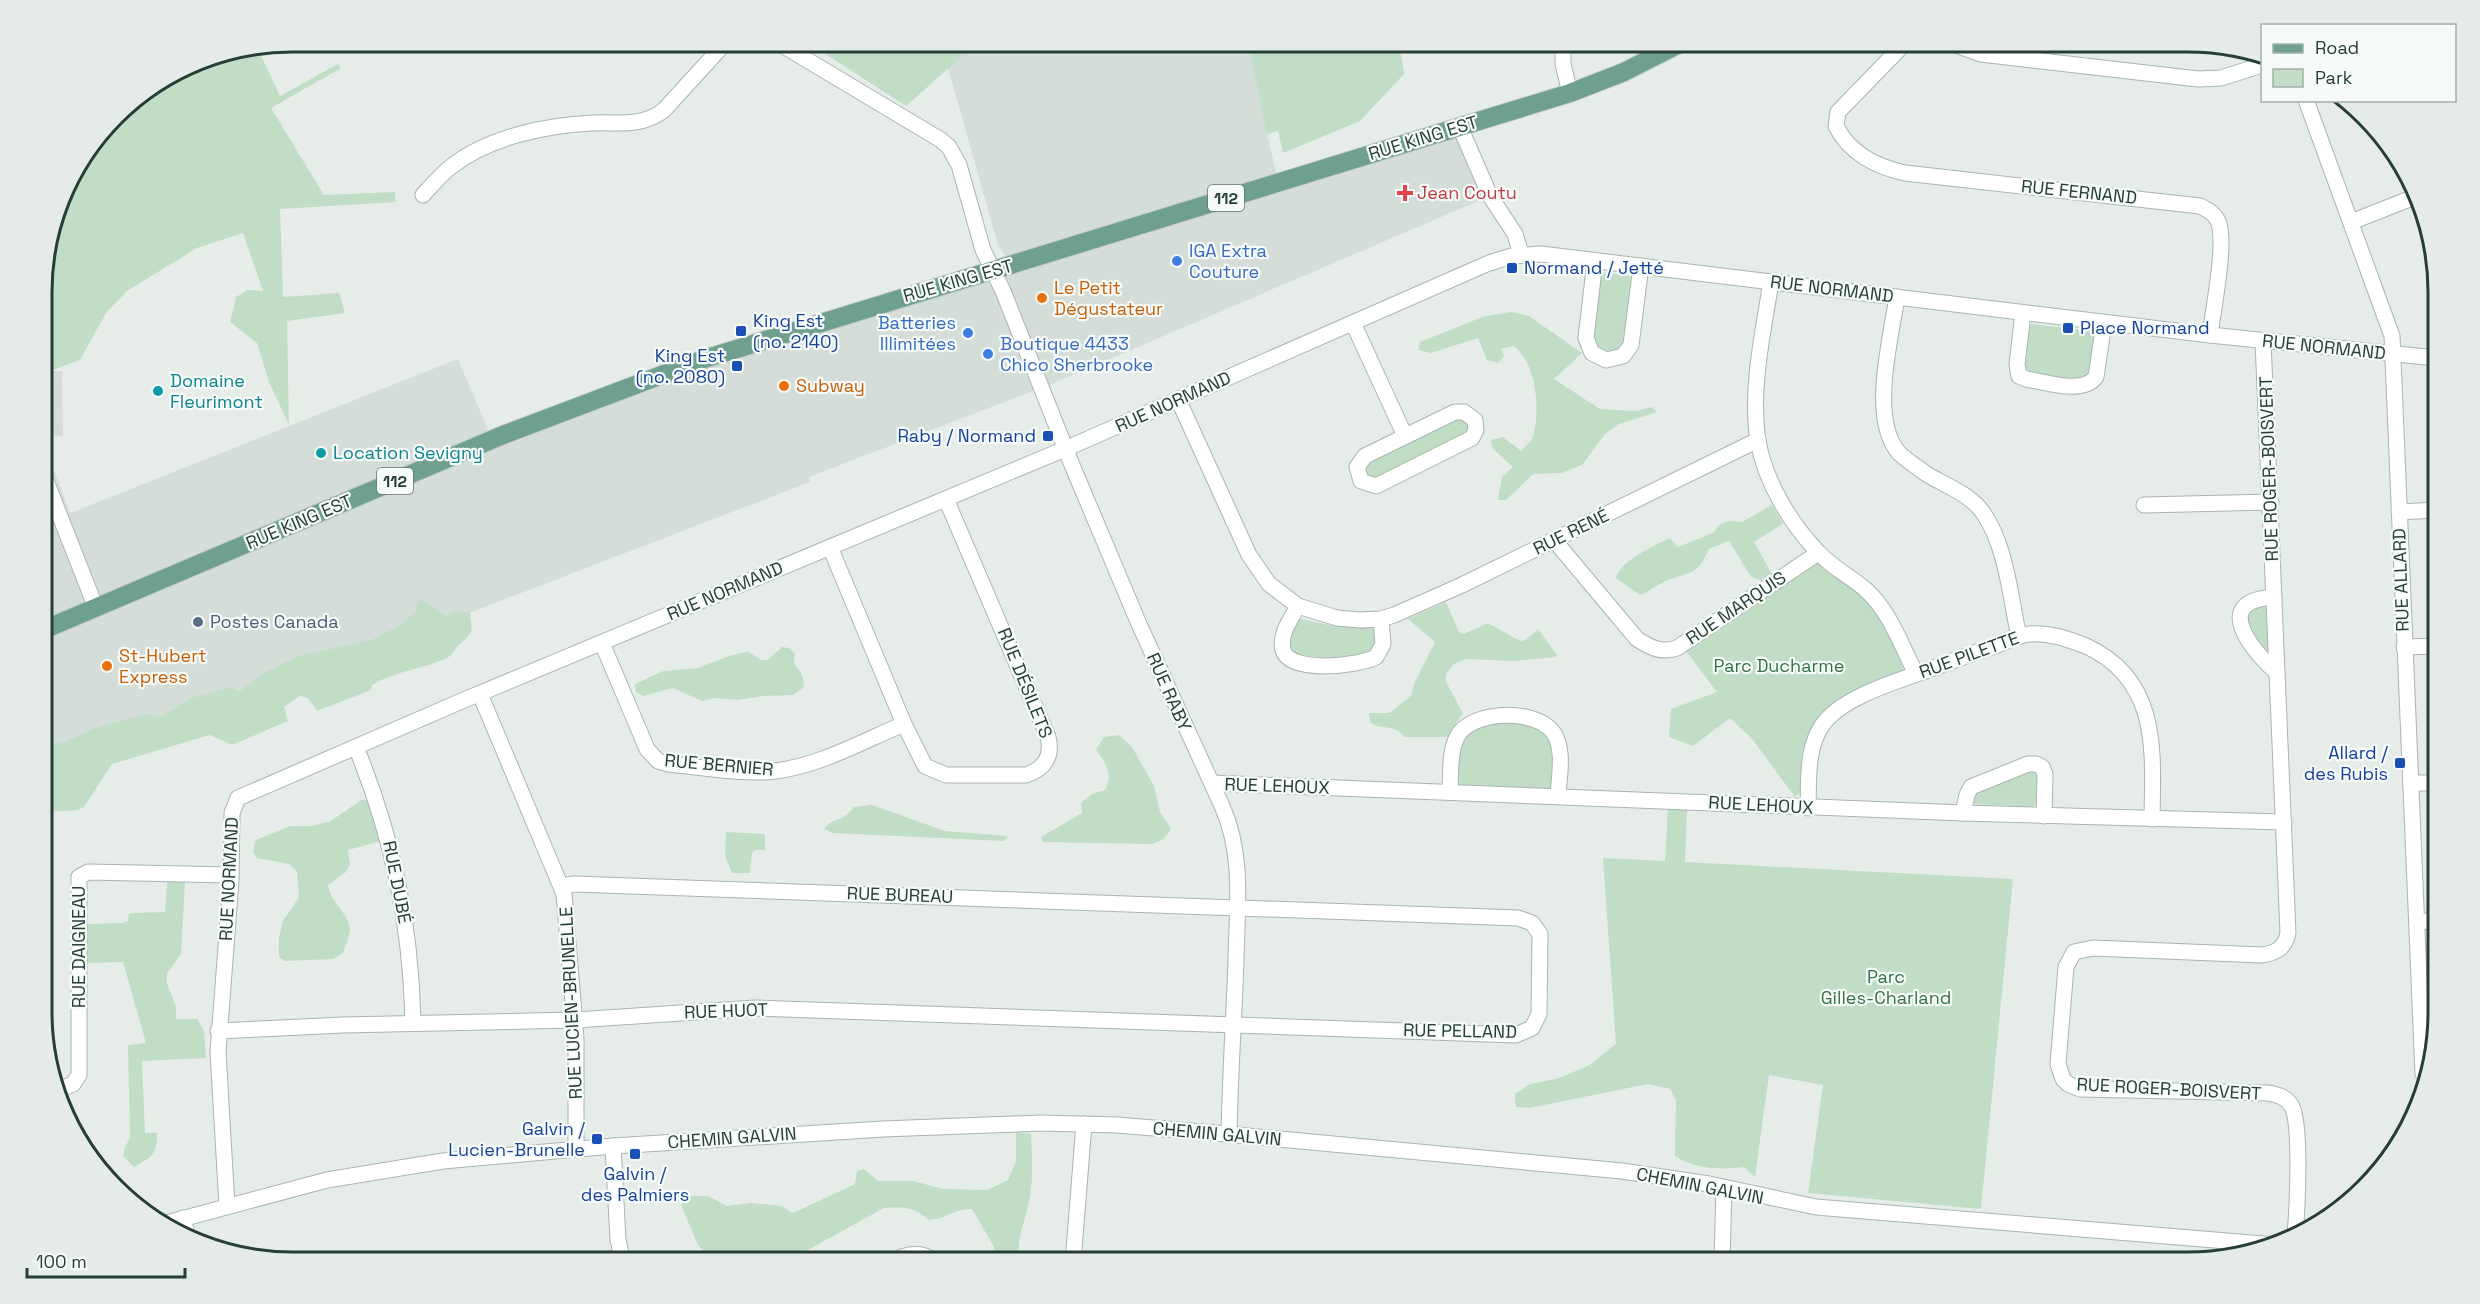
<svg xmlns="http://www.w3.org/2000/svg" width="2480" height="1304" font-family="'Space Grotesk',sans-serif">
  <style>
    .built { fill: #d4ddd8 }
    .green { fill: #c1ddc6 }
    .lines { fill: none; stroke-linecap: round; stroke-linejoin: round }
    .minor-casing { stroke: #a9b5b0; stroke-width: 17 }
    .major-casing { stroke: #c2c9c7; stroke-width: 20 }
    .minor { stroke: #fff; stroke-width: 15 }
    .major { stroke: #6e9f8f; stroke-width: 18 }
    .health-dot { fill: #e0444e; stroke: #f6faf8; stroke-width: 2 }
    .shop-dot { fill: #3f7fe0; stroke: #f6faf8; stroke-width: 2 }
    .transit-dot { fill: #1a4fb4; stroke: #f6faf8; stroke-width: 2 }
    .food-dot { fill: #e8710a; stroke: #f6faf8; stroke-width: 2 }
    .culture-dot { fill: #0f9aa8; stroke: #f6faf8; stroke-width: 2 }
    .service-dot { fill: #5c6f8a; stroke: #f6faf8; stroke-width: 2 }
    .labels { text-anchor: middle; stroke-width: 4.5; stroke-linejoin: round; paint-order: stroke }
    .shield { fill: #f6faf8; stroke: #647670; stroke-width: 1.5 }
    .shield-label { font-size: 16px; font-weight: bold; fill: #263e36 }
    .street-label { font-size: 18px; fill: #263e36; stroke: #f6faf8 }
    .health-label { font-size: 18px; fill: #be3a42; stroke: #f6faf8; text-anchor: start }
    .shop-label { font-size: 18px; fill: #366cbe; stroke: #f6faf8; text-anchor: start }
    .transit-label { font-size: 18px; fill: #164399; stroke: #f6faf8; text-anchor: end }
    .food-label { font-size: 18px; fill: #c56008; stroke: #f6faf8; text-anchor: start }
    .culture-label { font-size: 18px; fill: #0d838f; stroke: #f6faf8; text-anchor: start }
    .service-label { font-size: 18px; fill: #4e5e75; stroke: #f6faf8; text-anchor: start }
    .park-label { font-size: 18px; fill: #337247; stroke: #f6faf8 }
    .rim { fill: none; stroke: #263e36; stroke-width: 3 }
  </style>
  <rect width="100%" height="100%" fill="#e6ede9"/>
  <polygon class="built" points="959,42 1248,42 1278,183 1460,127 1490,196 1054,383 809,477 810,482 44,776 43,276 47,258 50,371 62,371 63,436 53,437 53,467 70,513 458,359 492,439 577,405 1011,265 998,245 948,68 962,56"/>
  <g class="green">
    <polygon points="807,42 959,42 962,56 906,106"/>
    <polygon points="1248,42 1399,42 1404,74 1360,121 1283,153 1278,131 1267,134"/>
    <polygon points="258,49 280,96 338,64 341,68 271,108 324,195 395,192 396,202 280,209 283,297 339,293 345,313 287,321 289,425 269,382 257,343 230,322 236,297 248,290 263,291 243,233 197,248 127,291 106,313 80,360 50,371 47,258 68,181 127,104 197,61"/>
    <polygon points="1606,273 1627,275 1633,279 1626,341 1615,355 1598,352 1592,339 1600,275"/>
    <path d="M1512,312l17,4 53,37 -28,26 46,30 36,2 16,-4 5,5 -38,12 -14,10 -23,31 -21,8 -28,1 -27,26h-8l4,-23 11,-10 -21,-19 -1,-8 12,-3 18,14c4,-5 11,-10 12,-15 8,-24 3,-76 -20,-90l-12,3 3,7 -6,7 -11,-3 -9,-22 -47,15 -13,-3 2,-8 65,-26z"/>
    <polygon points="2031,324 2092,331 2096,334 2091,373 2082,381 2027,373 2023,369 2029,326"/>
    <polygon points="1463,417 1470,424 1468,434 1374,480 1368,479 1363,464 1457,418"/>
    <path d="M1772,505l11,19 -29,18 18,32 -11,6 -10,-3 -22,-36 -20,8c-12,28 -19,22 -43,32 -9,4 -17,10 -26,14l-24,-17c5,-18 38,-32 54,-40l8,9 35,-14 6,-8 9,-4 14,1z"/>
    <path d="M1819,562c15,11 32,22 46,34 13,12 39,58 38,75l-88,53 -12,29 -3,40 -5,4 -42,-57 -23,-22 -37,28 -24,-9 2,-28 46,-17 -31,-41 2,-3z"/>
    <path d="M422,599l23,17 12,-5 13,2c4,23 1,20 -14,35 -3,4 -5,8 -9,10 -24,11 -52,13 -75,27l-1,5 -54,21 -9,-13 -8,-2 -16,11 4,14 -56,24 -22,-10 -98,29 -28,43 -6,3 -34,2v-66l22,-4 27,-13 53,-15 14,3 34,-20 37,-10 8,5 23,-18 36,-18 74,-16 27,-14 18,-15v-8z"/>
    <path d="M1446,602l13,30 5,2 24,-11 32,18 5,-1 13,-11 19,26 -2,2 -41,4 -48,-2 -12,5 -8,10v8l17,31 -15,24h-44c-9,-14 -23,-6 -34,-15l-1,-9h20l22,-17 3,-12 21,-42 -27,-23z"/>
    <polygon points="2263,605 2266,608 2269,648 2266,653 2263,652 2245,621 2249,609"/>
    <path d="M1300,619l34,7 36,2 4,1 1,18c-19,19 -60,14 -82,5 -7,-11 -3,-25 7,-33z"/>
    <path d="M782,647l7,1 6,6 -1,9c6,8 10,13 10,24l-11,8 -30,1 -25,4 -24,-2 -12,3 -29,-13 -30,8 -7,-4 -1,-8 28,-13 35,-3 34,-13 16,-3 14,8h5z"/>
    <polygon points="1513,720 1542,727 1554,747 1552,787 1547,789 1464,786 1458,784 1456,778 1461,741 1480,723"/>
    <path d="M1119,735l13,12 22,39 6,26 11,17 -7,10 -12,5 -109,-2 -2,-5 41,-24 -1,-10 11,-9 13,-4c8,-16 2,-26 -9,-40l8,-13z"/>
    <polygon points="2034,770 2038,773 2036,804 2031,807 1975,804 1972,800 1977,790 2023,771"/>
    <path d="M361,800h8l12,41 -33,9 2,14 -4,8 -18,13c2,17 20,27 22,44 0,7 -5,17 -7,24l-10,6 -48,2 -6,-4v-20l4,-16 16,-24 -2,-25 -8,-8 -32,-6 -4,-7 3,-11 34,-14h22l19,-5z"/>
    <path d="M872,805l73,26 63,5 -4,5 -171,-8 -9,-4c9,-12 18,-6 30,-22z"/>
    <path d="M1668,809l19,1 -2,52 328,17 -32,330 -173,-16 15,-108 -54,-10 -14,102 -11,-10c-23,3 -50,2 -69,-11l1,-56 -6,-11 -22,-5 -119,24 -13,-1 -1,-13 15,-10 26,-5 32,-13 28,-22 -13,-186 62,3z"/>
    <polygon points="726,832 765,834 765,850 755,850 752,853 750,873 732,873 725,856"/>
    <path d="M167,882h18l-4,72 -14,20v9l9,24v12h21l7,12 2,27 -64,3 3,72h12c0,22 -5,24 -23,34l-11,-11 2,-9 5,-9 -2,-93 18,-2 -23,-81 -36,1 -1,-39 37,-1 5,-2 1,-7 4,-1 32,-1z"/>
    <path d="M1016,1132l15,2c1,23 3,48 -3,72 -5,23 -11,30 -9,56h-26l1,-15 -22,-38c-16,-1 -27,10 -43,11 -14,-12 -26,-14 -45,-12l-98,54h-72l-16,-17 -17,-40 4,-9h23l19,10 24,-3 30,3 12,7 62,-29 2,-13 7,-2 14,12h35l30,8 44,1 21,-10 8,-19z"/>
  </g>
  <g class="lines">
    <defs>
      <g id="minor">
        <path d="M777,42l164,98 8,7 10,18 24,85 20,41 69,174 67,159 83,182c22,49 15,101 14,154 -2,58 -6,116 -7,175"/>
        <polyline points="1563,42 1563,64 1570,93"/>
        <path d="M1906,42l-68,70 -2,14c13,27 41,41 69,47l295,33c8,4 14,7 18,15 9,21 -5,89 -8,114"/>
        <polyline points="1947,42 1981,54 2198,79 2221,78 2262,65"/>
        <polyline points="2306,100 2392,336 2423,1074"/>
        <polyline points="1460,127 1490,196 1515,234 1521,254"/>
        <path d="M423,195c9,-10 18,-21 29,-29 37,-29 95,-41 141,-43 25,-1 50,4 71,-13l62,-68"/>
        <polyline points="2351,222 2412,198"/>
        <polyline points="1595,261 1586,338 1592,353 1606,360 1623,356 1631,345 1641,266"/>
        <path d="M1771,282c-8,51 -21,107 -13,159 7,40 32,82 60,111 13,15 32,24 47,37 25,22 36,56 51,85"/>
        <path d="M1897,297c-6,41 -28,122 2,156 7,7 18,14 26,20 20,13 45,20 59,41 23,35 26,82 35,123"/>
        <path d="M2023,313l-6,51 2,12 7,3c20,3 56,16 70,-2l8,-54"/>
        <polyline points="1353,323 1405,436"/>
        <path d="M2263,341l25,592c-3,15 -12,20 -26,22l-169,-7 -19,4 -8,15 -8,97 5,15 5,5 12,5 187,4c9,1 18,3 24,12 11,16 6,108 4,130"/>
        <polyline points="1178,399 1249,555 1269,584 1298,606 1337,618 1360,620 1381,619 1394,615 1462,585 1758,440"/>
        <polygon points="1455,412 1464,412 1475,420 1476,430 1472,438 1376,486 1361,481 1357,467 1365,456"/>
        <polyline points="43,473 96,608"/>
        <polyline points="2144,505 2271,502"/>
        <polyline points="2399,512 2437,510"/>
        <path d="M1554,540l83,99c14,9 24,14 40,9l141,-95"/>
        <path d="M830,547l74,177 21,42 21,9h80c18,-6 27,-18 22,-38l-102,-238"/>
        <path d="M2274,597c-64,4 -22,53 3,76"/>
        <path d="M1298,606c-7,13 -19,28 -15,44 7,24 75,16 93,7l7,-13 -2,-25"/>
        <path d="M602,643l45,106 11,12 11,3c32,3 75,11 106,7 44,-5 88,-30 129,-47"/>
        <polyline points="2404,647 2437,646"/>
        <polyline points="480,694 564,894 576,1038 576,1149"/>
        <path d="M356,747c37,91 55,178 57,276"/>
        <polyline points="1212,783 1963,813 2284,822"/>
        <polyline points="2411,783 2437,783"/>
        <path d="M1450,792c1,-16 -1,-40 7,-55 14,-27 78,-29 96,-5 12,17 6,44 5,64"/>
        <path d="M1808,808c1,-28 -2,-60 15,-84 21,-28 75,-43 108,-55 21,-8 42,-16 64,-23 10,-4 22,-11 34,-12 19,-2 39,5 57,12 74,34 67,105 66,173"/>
        <polyline points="1963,813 1967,795 1971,787 2028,764 2036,764 2042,767 2045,774 2044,816"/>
        <polyline points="2417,922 2438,920"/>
        <polyline points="218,1031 343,1025 576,1020 755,1008 1516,1035 1532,1028 1539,1014 1540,934 1532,923 1518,918 574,884 562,886"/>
        <polyline points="61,1089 73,1084 79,1075 79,877 88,872 231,875"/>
        <polyline points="613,1146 618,1240 623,1262"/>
        <polyline points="227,1206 218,1052 231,881 232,813 238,798 464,700 1065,449 1489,263 1512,256 1541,254 2210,335 2436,358"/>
        <polyline points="183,1218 188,1238"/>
        <polyline points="163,1224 327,1180 443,1161 613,1146 883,1129 1041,1123 1117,1125 1215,1133 1622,1171 1709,1184 1816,1207 2275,1245"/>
        <polyline points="603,1262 621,1255"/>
        <path d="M892,1262c13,-8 30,-12 43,0"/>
        <polyline points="1073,1262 1084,1124"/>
        <polyline points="1722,1262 1724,1188"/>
      </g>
      <polyline id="major" points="43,630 503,435 704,359 1570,93 1624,72 1683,42"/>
    </defs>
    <use href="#minor" class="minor-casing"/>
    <use href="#major" class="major-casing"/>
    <use href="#minor" class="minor"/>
    <use href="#major" class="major"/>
  </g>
  <path class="health-dot" d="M1402 184h6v6h6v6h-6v6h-6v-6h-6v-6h6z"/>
  <g class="shop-dot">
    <circle cx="1177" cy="261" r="6"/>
    <circle cx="968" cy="333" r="6"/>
    <circle cx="988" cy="354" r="6"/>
  </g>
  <g class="transit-dot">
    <rect x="1506" y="262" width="12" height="12" rx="3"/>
    <rect x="2062" y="322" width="12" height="12" rx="3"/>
    <rect x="735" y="325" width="12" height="12" rx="3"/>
    <rect x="731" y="360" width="12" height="12" rx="3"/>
    <rect x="1042" y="430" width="12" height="12" rx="3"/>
    <rect x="2394" y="757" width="12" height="12" rx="3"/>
    <rect x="591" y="1133" width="12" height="12" rx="3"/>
    <rect x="629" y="1148" width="12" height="12" rx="3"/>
  </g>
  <g class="food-dot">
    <circle cx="1042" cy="298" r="6"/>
    <circle cx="784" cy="386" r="6"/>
    <circle cx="107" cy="666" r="6"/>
  </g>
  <g class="culture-dot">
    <circle cx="158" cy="391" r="6"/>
    <circle cx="321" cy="453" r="6"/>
  </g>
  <circle class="service-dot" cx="198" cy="622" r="6"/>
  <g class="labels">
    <g class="shield">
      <rect x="1208" y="185" width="36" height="26" rx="4.5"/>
      <rect x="377" y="468" width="36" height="26" rx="4.5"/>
    </g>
    <g class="shield-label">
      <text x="1226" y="204">112</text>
      <text x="395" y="487">112</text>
    </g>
    <g class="street-label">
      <text transform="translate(1423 138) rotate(-17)" y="6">RUE KING EST</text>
      <text transform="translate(2079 192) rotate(6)" y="6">RUE FERNAND</text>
      <text transform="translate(958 281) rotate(-16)" y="6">RUE KING EST</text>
      <text transform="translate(1832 289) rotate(7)" y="6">RUE NORMAND</text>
      <text transform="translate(2324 347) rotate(6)" y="6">RUE NORMAND</text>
      <text transform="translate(1173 402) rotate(-24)" y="6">RUE NORMAND</text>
      <text transform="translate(2269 469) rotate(-92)" y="6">RUE ROGER-BOISVERT</text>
      <text transform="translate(299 522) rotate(-23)" y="6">RUE KING EST</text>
      <text transform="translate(1571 532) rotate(-26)" y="6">RUE RENÉ</text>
      <text transform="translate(2401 580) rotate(-92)" y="6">RUE ALLARD</text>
      <text transform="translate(725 591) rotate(-23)" y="6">RUE NORMAND</text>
      <text transform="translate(1736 608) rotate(-34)" y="6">RUE MARQUIS</text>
      <text transform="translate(1969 655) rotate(-20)" y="6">RUE PILETTE</text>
      <text transform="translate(1025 683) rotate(68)" y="6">RUE DÉSILETS</text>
      <text transform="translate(1169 692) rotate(66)" y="6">RUE RABY</text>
      <text transform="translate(719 765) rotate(5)" y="6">RUE BERNIER</text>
      <text transform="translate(1277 786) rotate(2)" y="6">RUE LEHOUX</text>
      <text transform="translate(1761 805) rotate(3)" y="6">RUE LEHOUX</text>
      <text transform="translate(229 879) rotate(-87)" y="6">RUE NORMAND</text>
      <text transform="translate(397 882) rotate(79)" y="6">RUE DUBÉ</text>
      <text transform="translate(900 895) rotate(2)" y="6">RUE BUREAU</text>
      <text transform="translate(79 947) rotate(-90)" y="6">RUE DAIGNEAU</text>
      <text transform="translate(571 1003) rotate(-93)" y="6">RUE LUCIEN-BRUNELLE</text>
      <text transform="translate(726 1011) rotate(-2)" y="6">RUE HUOT</text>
      <text transform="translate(1460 1031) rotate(1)" y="6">RUE PELLAND</text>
      <text transform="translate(2169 1089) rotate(3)" y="6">RUE ROGER-BOISVERT</text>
      <text transform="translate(1217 1134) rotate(5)" y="6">CHEMIN GALVIN</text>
      <text transform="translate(732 1138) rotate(-4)" y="6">CHEMIN GALVIN</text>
      <text transform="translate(1700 1186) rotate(11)" y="6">CHEMIN GALVIN</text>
    </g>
    <g class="health-label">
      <text x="1417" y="199">Jean Coutu</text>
    </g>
    <g class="shop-label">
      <text x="1189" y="257">IGA Extra<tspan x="1189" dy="21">Couture</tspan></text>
      <text x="956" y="329" text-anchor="end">Batteries<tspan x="956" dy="21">Illimitées</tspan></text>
      <text x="1000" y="350">Boutique 4433<tspan x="1000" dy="21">Chico Sherbrooke</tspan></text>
    </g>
    <g class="transit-label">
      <text x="1524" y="274" text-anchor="start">Normand / Jetté</text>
      <text x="753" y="327" text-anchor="start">King Est<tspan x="753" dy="21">(no. 2140)</tspan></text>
      <text x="2080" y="334" text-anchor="start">Place Normand</text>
      <text x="725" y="362">King Est<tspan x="725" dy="21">(no. 2080)</tspan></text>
      <text x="1036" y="442">Raby / Normand</text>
      <text x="2388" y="759">Allard /<tspan x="2388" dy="21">des Rubis</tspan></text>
      <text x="585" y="1135">Galvin /<tspan x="585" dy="21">Lucien-Brunelle</tspan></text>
      <text x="635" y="1180" text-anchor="middle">Galvin /<tspan x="635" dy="21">des Palmiers</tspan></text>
    </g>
    <g class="food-label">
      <text x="1054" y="294">Le Petit<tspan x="1054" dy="21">Dégustateur</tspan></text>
      <text x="796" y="392">Subway</text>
      <text x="119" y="662">St-Hubert<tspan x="119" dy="21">Express</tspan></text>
    </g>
    <g class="culture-label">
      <text x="170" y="387">Domaine<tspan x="170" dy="21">Fleurimont</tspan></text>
      <text x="333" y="459">Location Sevigny</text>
    </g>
    <g class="service-label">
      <text x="210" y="628">Postes Canada</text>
    </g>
    <g class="park-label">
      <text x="1779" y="672">Parc Ducharme</text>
      <text x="1886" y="983">Parc<tspan x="1886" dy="21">Gilles-Charland</tspan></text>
    </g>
  </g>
  <path d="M0 0H2480V1304H0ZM292 52H2188A240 240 0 0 1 2428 292V1012A240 240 0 0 1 2188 1252H292A240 240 0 0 1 52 1012V292A240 240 0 0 1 292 52Z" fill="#e5ebe8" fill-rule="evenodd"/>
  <path class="rim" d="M292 52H2188A240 240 0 0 1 2428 292V1012A240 240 0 0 1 2188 1252H292A240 240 0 0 1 52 1012V292A240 240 0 0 1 292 52Z"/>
  <rect x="2261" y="24" width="195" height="78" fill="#f6faf8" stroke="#a3afaa" stroke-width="1.5"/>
  <rect x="2273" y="44" width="30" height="9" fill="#6e9f8f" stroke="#a3afaa" stroke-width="1.5"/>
  <text x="2315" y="54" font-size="18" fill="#263e36">Road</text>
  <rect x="2273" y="69" width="30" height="18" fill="#c1ddc6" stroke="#a3afaa" stroke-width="1.5"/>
  <text x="2315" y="84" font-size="18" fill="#263e36">Park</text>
  <path d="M27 1268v9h158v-9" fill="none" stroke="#263e36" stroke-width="3"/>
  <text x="36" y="1268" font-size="18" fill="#263e36" stroke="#f6faf8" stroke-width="4.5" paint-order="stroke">100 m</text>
</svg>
